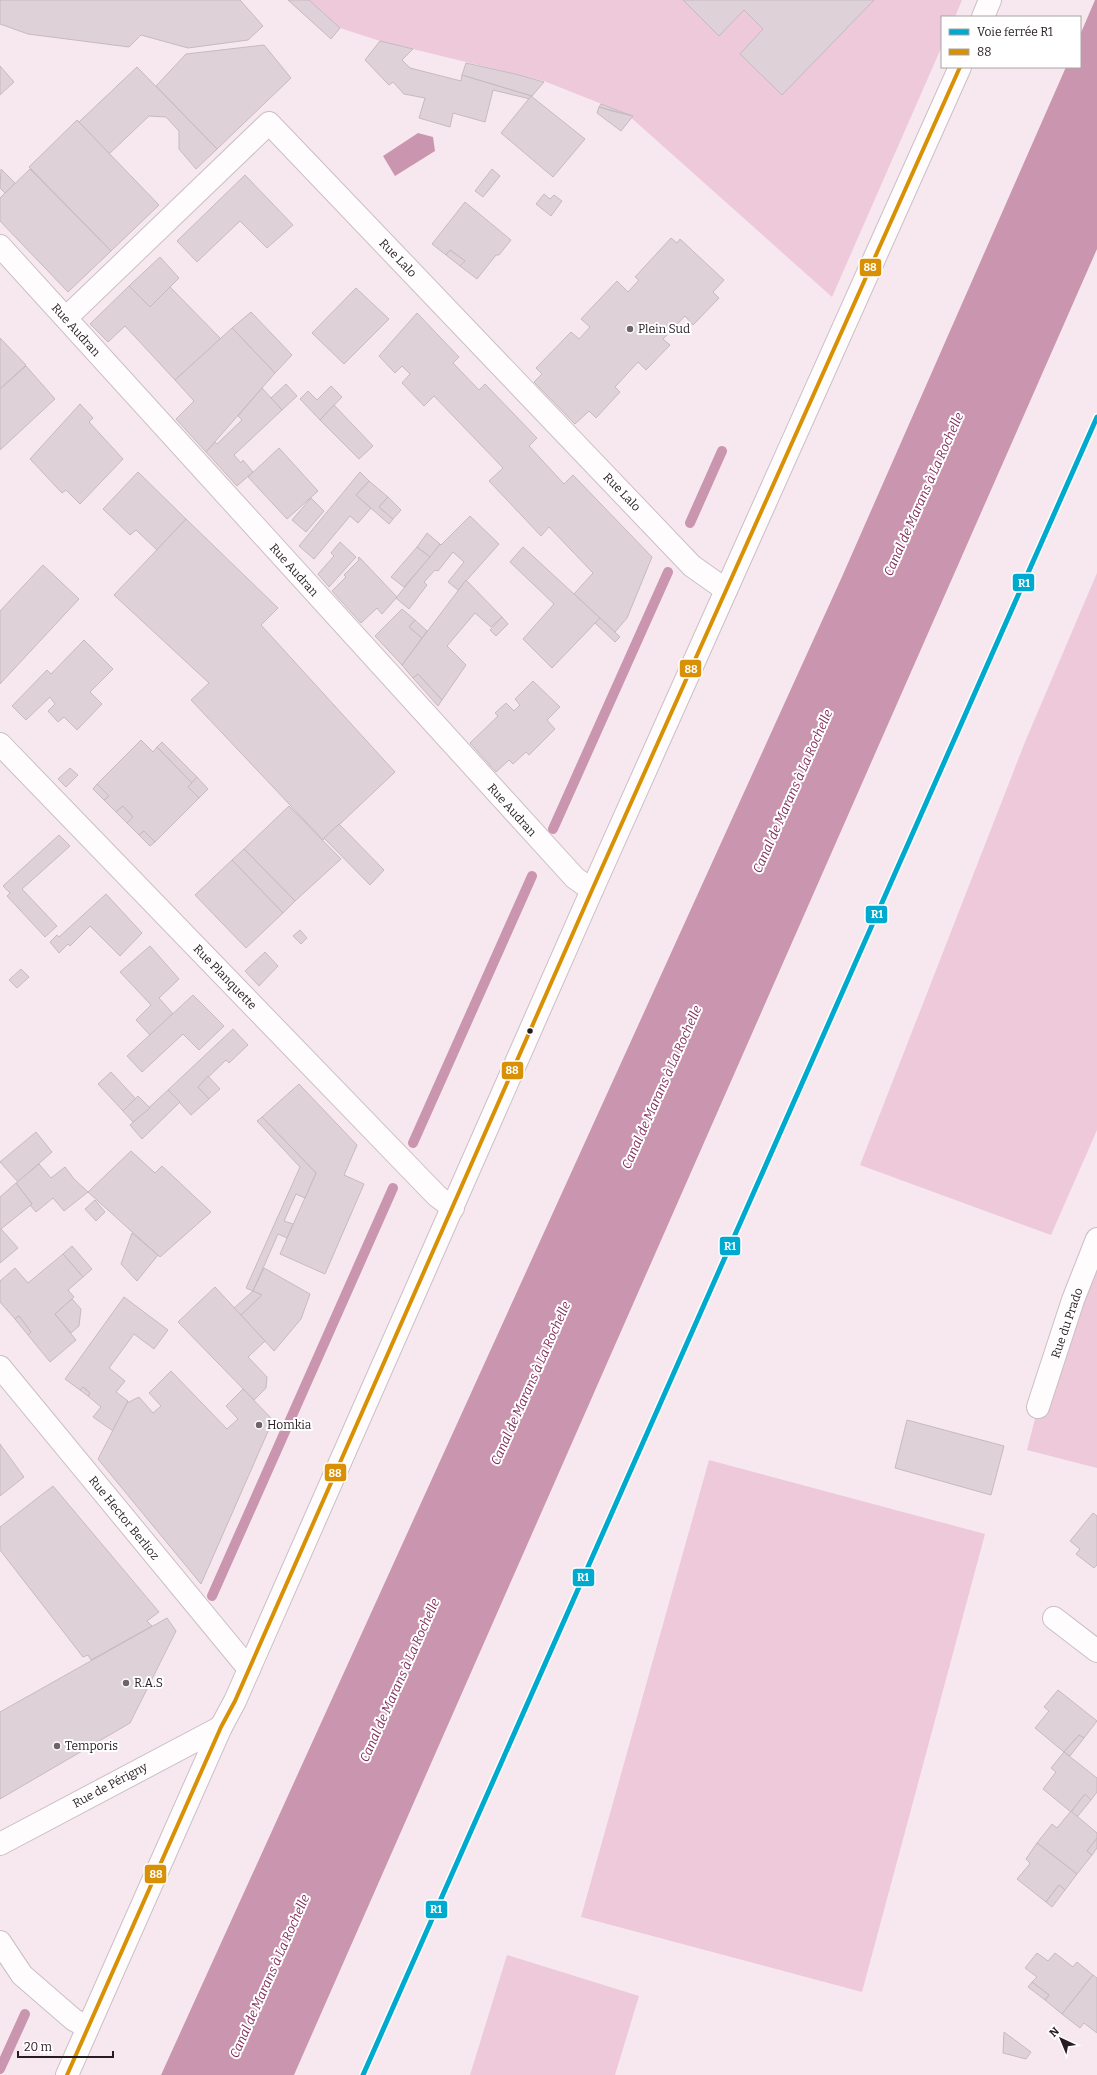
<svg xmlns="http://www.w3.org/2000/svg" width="1097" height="2075" font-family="Bitter,serif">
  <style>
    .green { fill: #edc9da }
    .water { fill: #ca96af }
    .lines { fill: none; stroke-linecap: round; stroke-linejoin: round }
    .stream { stroke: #ca96af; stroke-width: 10 }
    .building { fill: #ded1d7; stroke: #c6bac0 }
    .minor-casing { stroke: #cabfc4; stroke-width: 24 }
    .tertiary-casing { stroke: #cabfc4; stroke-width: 24 }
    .minor { stroke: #fefcfd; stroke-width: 22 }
    .tertiary { stroke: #fefcfd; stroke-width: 22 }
    .bus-1-casing { stroke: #fff; stroke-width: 7 }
    .bus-1 { stroke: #d89105; stroke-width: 4 }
    .rail-1-casing { stroke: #fff; stroke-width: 8 }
    .rail-1 { stroke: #00a9ce; stroke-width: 5 }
    .poi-dot { fill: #6f6369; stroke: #fff; stroke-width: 1.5 }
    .bus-dot { fill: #261c21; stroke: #fff; stroke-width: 1.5 }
    .labels { text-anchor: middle; stroke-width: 4; stroke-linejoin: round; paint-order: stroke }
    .street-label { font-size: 12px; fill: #261c21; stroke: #fff }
    .poi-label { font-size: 12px; fill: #261c21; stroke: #fff; text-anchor: start }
    .water-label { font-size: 13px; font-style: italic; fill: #83305e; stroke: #fff }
    .line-badge { stroke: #fff; stroke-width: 1.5 }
    .badge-label { font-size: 11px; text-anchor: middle; font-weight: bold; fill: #fff }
  </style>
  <rect width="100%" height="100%" fill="#f7e8ef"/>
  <g class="green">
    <polygon points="309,0 962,0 955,17 942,17 942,46 832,297 627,114 544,81 380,41 340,28"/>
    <polygon points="1097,573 1097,1130 1051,1235 860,1165 1025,742"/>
    <polygon points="1097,1239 1097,1468 1027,1450 1038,1407"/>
    <polygon points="709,1460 985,1534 862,1992 581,1917"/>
    <polygon points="507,1955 639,1996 615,2075 470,2075"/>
  </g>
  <g class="water">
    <polygon points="1095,0 1097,0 1097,249 294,2075 161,2075 841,579 1066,67 1080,67 1080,35"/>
    <polygon points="418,133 433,137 435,151 395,176 383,156"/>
  </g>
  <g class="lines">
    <g class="stream">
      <polyline points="690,523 722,451"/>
      <polyline points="553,829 668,572"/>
      <polyline points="413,1143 532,876"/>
      <polyline points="212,1596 393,1188"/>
      <polyline points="0,2069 25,2014"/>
    </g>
  </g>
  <g class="building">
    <polygon points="0,0 240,0 263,26 248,40 188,48 141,35 129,47 28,34 0,24"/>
    <polygon points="288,0 309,0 340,28 331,39"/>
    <polygon points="683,0 874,0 782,95 740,54 763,29 744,10 719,36"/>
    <polygon points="380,41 413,49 402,60 410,68 461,81 462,75 532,96 530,99 493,90 485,122 453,113 450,127 419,118 425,98 404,94 393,82 389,85 365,60"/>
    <polygon points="264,45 291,78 217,149 156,86 186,54"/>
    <polygon points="466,63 515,74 544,82 532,96 462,75"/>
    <polygon points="0,66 14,82 0,95"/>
    <polygon points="137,67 217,149 196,169 179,149 179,131 166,117 149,116 109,154 79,122"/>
    <polygon points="531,96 585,139 553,177 501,133"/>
    <polygon points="601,104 627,114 633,116 599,107"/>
    <polygon points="599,107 612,111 633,116 621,131 597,113"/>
    <polygon points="77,120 159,205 111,251 29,167"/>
    <polygon points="1,169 15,183 5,193 0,188"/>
    <polygon points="30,169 111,251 68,292 0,221 0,198"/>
    <polygon points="492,169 500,176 483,197 475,191"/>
    <polygon points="245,175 293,225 267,248 240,221 197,262 177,241"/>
    <polygon points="544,194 550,199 554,195 562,201 551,216 536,204"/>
    <polygon points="465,202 511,240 499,255 496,255 477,279 460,266 465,261 450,250 446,255 432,244"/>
    <polygon points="671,238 677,243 680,239 724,280 713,292 719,298 693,325 685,316 663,339 670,345 646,370 638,362 615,387 620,392 596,418 589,411 575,424 534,382 542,374 536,368 571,332 579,339 590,327 581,319 617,281 628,292 639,280 635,277"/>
    <polygon points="450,250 465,261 460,266 446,255"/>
    <polygon points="160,257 179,278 150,307 129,286"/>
    <polygon points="129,286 150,307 170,287 221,339 175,380 125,326 108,342 90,324"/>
    <polygon points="356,288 389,319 344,364 312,333"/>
    <polygon points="251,312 292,355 275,373 232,328"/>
    <polygon points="417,313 459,357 453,363 479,390 485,384 537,438 529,446 564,484 573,475 652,557 627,618 615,632 574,594 593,573 549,527 541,536 489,481 503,468 434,396 424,406 402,383 410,374 402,366 395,373 379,356"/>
    <polygon points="232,328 275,373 206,452 176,419 194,401 175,380"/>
    <polygon points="0,338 26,365 0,389"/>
    <polygon points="26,366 55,399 0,450 0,389"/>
    <polygon points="286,384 297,396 282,410 271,398"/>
    <polygon points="331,386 342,397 320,420 300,399 308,391 317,400"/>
    <polygon points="262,388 282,410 234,455 241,463 243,460 253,472 237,486 206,452 215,442 217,444 242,420 238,416"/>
    <polygon points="80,404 93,418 89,422 123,459 80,504 66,490 62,493 30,459"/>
    <polygon points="334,405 373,446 359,459 320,420"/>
    <polygon points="279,448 318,491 287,519 248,477"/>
    <polygon points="138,472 186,519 157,550 136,530 130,535 103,509"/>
    <polygon points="360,472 369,481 356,495 371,508 358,523 350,516 314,559 299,546"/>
    <polygon points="369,481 388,497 379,507 393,519 389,524 356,495"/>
    <polygon points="388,497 401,510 393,519 379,507"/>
    <polygon points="311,498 324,511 306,532 292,520"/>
    <polygon points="470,516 499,544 458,590 448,582 464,562 453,552 438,571 435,570 424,582 427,585 409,609 396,598 440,544 441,545"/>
    <polygon points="186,519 278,608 261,625 395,772 323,840 191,700 209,683 114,595"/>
    <polygon points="427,533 440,544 430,557 417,547"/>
    <polygon points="340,542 356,557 329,587 318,574 334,556 331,553"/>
    <polygon points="417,547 430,557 404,587 391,577"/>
    <polygon points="523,547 600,618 552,668 523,639 554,604 510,562"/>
    <polygon points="359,557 397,597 382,614 377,608 361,623 332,591 346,577 344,575 359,560 358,558"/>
    <polygon points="43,565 79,599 0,684 0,611"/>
    <polygon points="466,580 502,617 491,627 475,613 447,646 466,665 442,700 418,674 413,678 402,665"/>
    <polygon points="402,609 415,620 409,627 422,638 402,665 375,636"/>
    <polygon points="502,617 508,624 496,636 490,630"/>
    <polygon points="600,618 620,637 615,642 595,623"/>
    <polygon points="415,620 427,631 422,638 409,627"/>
    <polygon points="84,640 113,669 90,692 102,704 77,730 64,717 58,722 48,711 55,704 50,697 26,720 12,706 47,670 51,674"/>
    <polygon points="418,674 442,700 438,706 413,678"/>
    <polygon points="533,681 560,707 547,720 555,729 529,755 526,752 513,764 509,760 496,772 470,743 498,716 495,713 506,703 514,711 520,705 515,699"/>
    <polygon points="141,740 153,752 157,747 192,783 188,787 199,798 155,842 144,831 139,835 127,823 133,817 123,806 116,812 104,800 109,796 97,784"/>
    <polygon points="162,742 197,777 192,783 157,747"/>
    <polygon points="70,768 78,775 66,787 58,779"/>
    <polygon points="197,777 208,789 199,798 188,787"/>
    <polygon points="97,784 109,796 104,800 93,789"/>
    <polygon points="123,806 133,817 127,823 116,812"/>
    <polygon points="289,806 341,859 295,901 244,849"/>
    <polygon points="339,824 384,870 370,885 324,838"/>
    <polygon points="144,831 155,842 150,846 139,835"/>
    <polygon points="59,835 70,846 22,889 57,926 45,937 7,896 10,893 3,886"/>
    <polygon points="244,849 295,901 283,913 232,860"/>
    <polygon points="232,860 283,913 246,948 195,895"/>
    <polygon points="106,894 142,933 120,956 90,926 70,946 68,944 59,953 50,942 57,935 59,937"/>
    <polygon points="300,930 307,938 301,944 293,936"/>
    <polygon points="150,946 179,979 159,998 173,1014 150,1035 136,1020 151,1005 120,972"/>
    <polygon points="265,952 278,966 259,986 245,971"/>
    <polygon points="21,969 29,977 17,988 9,980"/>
    <polygon points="193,995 224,1026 199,1050 183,1034 142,1072 127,1056"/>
    <polygon points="233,1029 248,1045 229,1063 226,1060 198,1087 209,1099 191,1115 168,1090"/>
    <polygon points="111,1072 136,1099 123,1111 98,1084"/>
    <polygon points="208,1076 220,1089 209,1099 198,1087"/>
    <polygon points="299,1084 357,1145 344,1175 364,1184 325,1274 280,1254 316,1173 262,1117"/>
    <polygon points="168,1090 180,1102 142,1139 130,1125"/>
    <polygon points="138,1096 150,1108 133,1122 123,1111"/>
    <polygon points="262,1117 316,1173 305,1198 296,1194 284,1221 293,1224 287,1238 278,1234 253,1291 246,1288 300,1167 257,1121"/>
    <polygon points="36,1132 52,1152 18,1182 0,1162"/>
    <polygon points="131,1151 155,1173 162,1166 211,1212 160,1257 88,1192"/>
    <polygon points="39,1164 51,1178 65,1167 74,1179 88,1192 64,1211 53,1198 36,1212 30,1205 32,1204 16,1183"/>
    <polygon points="16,1183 32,1204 1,1229 18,1248 0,1263 0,1197"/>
    <polygon points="95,1200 105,1212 96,1221 85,1209"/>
    <polygon points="132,1233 158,1255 137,1281 121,1264"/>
    <polygon points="72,1246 92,1269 83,1277 63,1254"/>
    <polygon points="63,1254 83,1277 68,1290 74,1297 55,1314 76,1340 50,1362 28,1335 31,1332 19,1316 15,1319 0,1302 0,1281 15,1268 28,1283"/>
    <polygon points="264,1268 310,1294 301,1319 274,1351 241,1315 262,1295 253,1291"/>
    <polygon points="215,1287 265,1341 248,1357 267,1377 266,1388 254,1400 178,1322"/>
    <polygon points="253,1291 262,1295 241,1315 234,1308"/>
    <polygon points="124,1297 168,1330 154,1349 134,1334 109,1368 125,1381 116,1392 128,1401 113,1431 93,1417 101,1407 88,1396 90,1393 83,1387 80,1390 65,1379"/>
    <polygon points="72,1299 81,1309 79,1326 71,1333 55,1314"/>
    <polygon points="19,1316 31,1332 28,1335 15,1319"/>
    <polygon points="171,1371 227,1429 238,1419 226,1406 243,1389 273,1420 201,1584 98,1459 127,1403 139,1397 153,1413 161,1406 149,1393"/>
    <polygon points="83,1387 90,1393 88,1396 80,1390"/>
    <polygon points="907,1420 1004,1446 991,1495 895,1468"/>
    <polygon points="0,1444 24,1477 0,1496"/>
    <polygon points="53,1486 159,1612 147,1621 152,1626 91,1660 88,1655 83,1657 0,1550 0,1527"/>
    <polygon points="1093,1513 1097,1516 1097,1565 1094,1568 1076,1554 1080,1549 1070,1541"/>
    <polygon points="167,1618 176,1631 130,1723 0,1799 0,1712"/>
    <polygon points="1058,1690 1097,1721 1084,1738 1079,1735 1064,1752 1035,1728 1049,1711 1044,1707"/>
    <polygon points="1079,1735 1084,1738 1070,1756 1064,1752"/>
    <polygon points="1064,1752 1097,1778 1097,1792 1091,1800 1085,1794 1071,1812 1043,1789 1056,1772 1051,1768"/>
    <polygon points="1085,1794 1091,1800 1077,1817 1071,1812"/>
    <polygon points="1071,1811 1097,1833 1097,1838 1087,1851 1092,1855 1077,1874 1037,1843 1052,1824 1057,1828"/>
    <polygon points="1097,1838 1097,1848 1092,1855 1087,1851"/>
    <polygon points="1037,1843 1077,1874 1065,1890 1059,1885 1046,1902 1017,1879 1029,1865 1030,1863 1026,1859"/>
    <polygon points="1059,1885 1065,1890 1052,1907 1046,1902"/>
    <polygon points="1037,1953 1048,1961 1055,1953 1073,1967 1077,1962 1093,1975 1062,2014 1045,2000 1049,1995 1032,1982 1037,1977 1025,1968"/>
    <polygon points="1093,1975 1097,1978 1097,2033 1084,2023 1080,2028 1062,2014"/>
    <polygon points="1032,1982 1049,1995 1045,2000 1028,1987"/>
    <polygon points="1004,2032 1031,2052 1026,2059 1003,2053"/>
  </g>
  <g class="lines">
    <defs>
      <g id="minor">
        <polyline points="0,246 575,878 592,890"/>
        <polyline points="66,318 269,123 692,566 726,590"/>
        <polyline points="0,744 437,1196 453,1208"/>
        <polyline points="0,1367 249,1669"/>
        <polyline points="1038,1407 1073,1300 1097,1239"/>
        <polyline points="1054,1618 1097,1651"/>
        <polyline points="0,1844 221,1727"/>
        <polyline points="0,1942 22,1975 74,2020 88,2027"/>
      </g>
      <g id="tertiary">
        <polyline points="983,17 990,0"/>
        <polyline points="67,2075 221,1727 235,1701 592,890 960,67"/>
      </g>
    </defs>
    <use href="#minor" class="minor-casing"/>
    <use href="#tertiary" class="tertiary-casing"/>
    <use href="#minor" class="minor"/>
    <use href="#tertiary" class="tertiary"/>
    <defs>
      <polyline id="bus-1" points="67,2075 221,1727 235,1701 592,890 960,67"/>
    </defs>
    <use href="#bus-1" class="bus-1-casing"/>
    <use href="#bus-1" class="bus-1"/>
    <defs>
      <polyline id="rail-1" points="363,2075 1097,417"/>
    </defs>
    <use href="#rail-1" class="rail-1-casing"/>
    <use href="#rail-1" class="rail-1"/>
  </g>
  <g class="poi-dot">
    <circle cx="630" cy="329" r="4"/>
    <circle cx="259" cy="1425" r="4"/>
    <circle cx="126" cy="1683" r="4"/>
    <circle cx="57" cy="1746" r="4"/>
  </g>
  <circle class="bus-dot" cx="530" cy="1031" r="3.5"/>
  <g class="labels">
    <g class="street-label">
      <text transform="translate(398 258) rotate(46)" y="4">Rue Lalo</text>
      <text transform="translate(76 330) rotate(48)" y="4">Rue Audran</text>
      <text transform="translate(622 492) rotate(46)" y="4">Rue Lalo</text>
      <text transform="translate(294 570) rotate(48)" y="4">Rue Audran</text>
      <text transform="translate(512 810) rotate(48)" y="4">Rue Audran</text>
      <text transform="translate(225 977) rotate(46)" y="4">Rue Planquette</text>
      <text transform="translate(1067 1323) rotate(-71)" y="4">Rue du Prado</text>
      <text transform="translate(124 1518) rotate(51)" y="4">Rue Hector Berlioz</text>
      <text transform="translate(110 1785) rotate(-28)" y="4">Rue de Périgny</text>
    </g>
    <g class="poi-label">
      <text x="638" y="333">Plein Sud</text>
      <text x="267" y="1429">Homkia</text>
      <text x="134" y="1687">R.A.S</text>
      <text x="65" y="1750">Temporis</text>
    </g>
    <g class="water-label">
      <text transform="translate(923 494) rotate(-66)" y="5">Canal de Marans à La Rochelle</text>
      <text transform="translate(792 791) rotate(-66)" y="5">Canal de Marans à La Rochelle</text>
      <text transform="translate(661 1087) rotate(-66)" y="5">Canal de Marans à La Rochelle</text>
      <text transform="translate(530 1383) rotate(-66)" y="5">Canal de Marans à La Rochelle</text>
      <text transform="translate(399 1680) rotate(-66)" y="5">Canal de Marans à La Rochelle</text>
      <text transform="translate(269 1976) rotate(-66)" y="5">Canal de Marans à La Rochelle</text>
    </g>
  </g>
  <g class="line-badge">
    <rect x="859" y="258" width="23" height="19" rx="4" fill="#d89105"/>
    <rect x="1012" y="573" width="23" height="19" rx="4" fill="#00a9ce"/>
    <rect x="679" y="659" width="23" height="19" rx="4" fill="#d89105"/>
    <rect x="865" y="905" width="23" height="19" rx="4" fill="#00a9ce"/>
    <rect x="501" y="1061" width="23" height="19" rx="4" fill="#d89105"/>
    <rect x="719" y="1236" width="22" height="20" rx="4" fill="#00a9ce"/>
    <rect x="324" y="1463" width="23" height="19" rx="4" fill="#d89105"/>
    <rect x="572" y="1568" width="23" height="19" rx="4" fill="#00a9ce"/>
    <rect x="144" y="1864" width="23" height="20" rx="4" fill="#d89105"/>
    <rect x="425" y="1900" width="23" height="19" rx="4" fill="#00a9ce"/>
  </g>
  <g class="badge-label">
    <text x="870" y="271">88</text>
    <text x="1024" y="587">R1</text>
    <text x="691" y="673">88</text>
    <text x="877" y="918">R1</text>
    <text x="512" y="1074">88</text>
    <text x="730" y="1250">R1</text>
    <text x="335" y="1477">88</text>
    <text x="583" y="1581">R1</text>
    <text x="156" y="1878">88</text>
    <text x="436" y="1913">R1</text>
  </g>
  <rect x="941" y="16" width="140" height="52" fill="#ffffff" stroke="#a8a4a6"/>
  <rect x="949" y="29" width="20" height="6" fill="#00a9ce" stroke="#a8a4a6"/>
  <text x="977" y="36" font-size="12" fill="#261c21">Voie ferrée R1</text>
  <rect x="949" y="49" width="20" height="6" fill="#d89105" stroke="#a8a4a6"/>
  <text x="977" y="56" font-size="12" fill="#261c21">88</text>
  <g transform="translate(1061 2039) rotate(316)" stroke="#ffffff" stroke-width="3" paint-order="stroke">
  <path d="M0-3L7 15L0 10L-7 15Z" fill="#261c21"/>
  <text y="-6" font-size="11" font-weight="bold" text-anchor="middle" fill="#261c21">N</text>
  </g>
  <path d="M18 2051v6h95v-6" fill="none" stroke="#261c21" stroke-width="2"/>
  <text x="24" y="2051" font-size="12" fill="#261c21" stroke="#ffffff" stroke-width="3" paint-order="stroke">20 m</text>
</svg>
